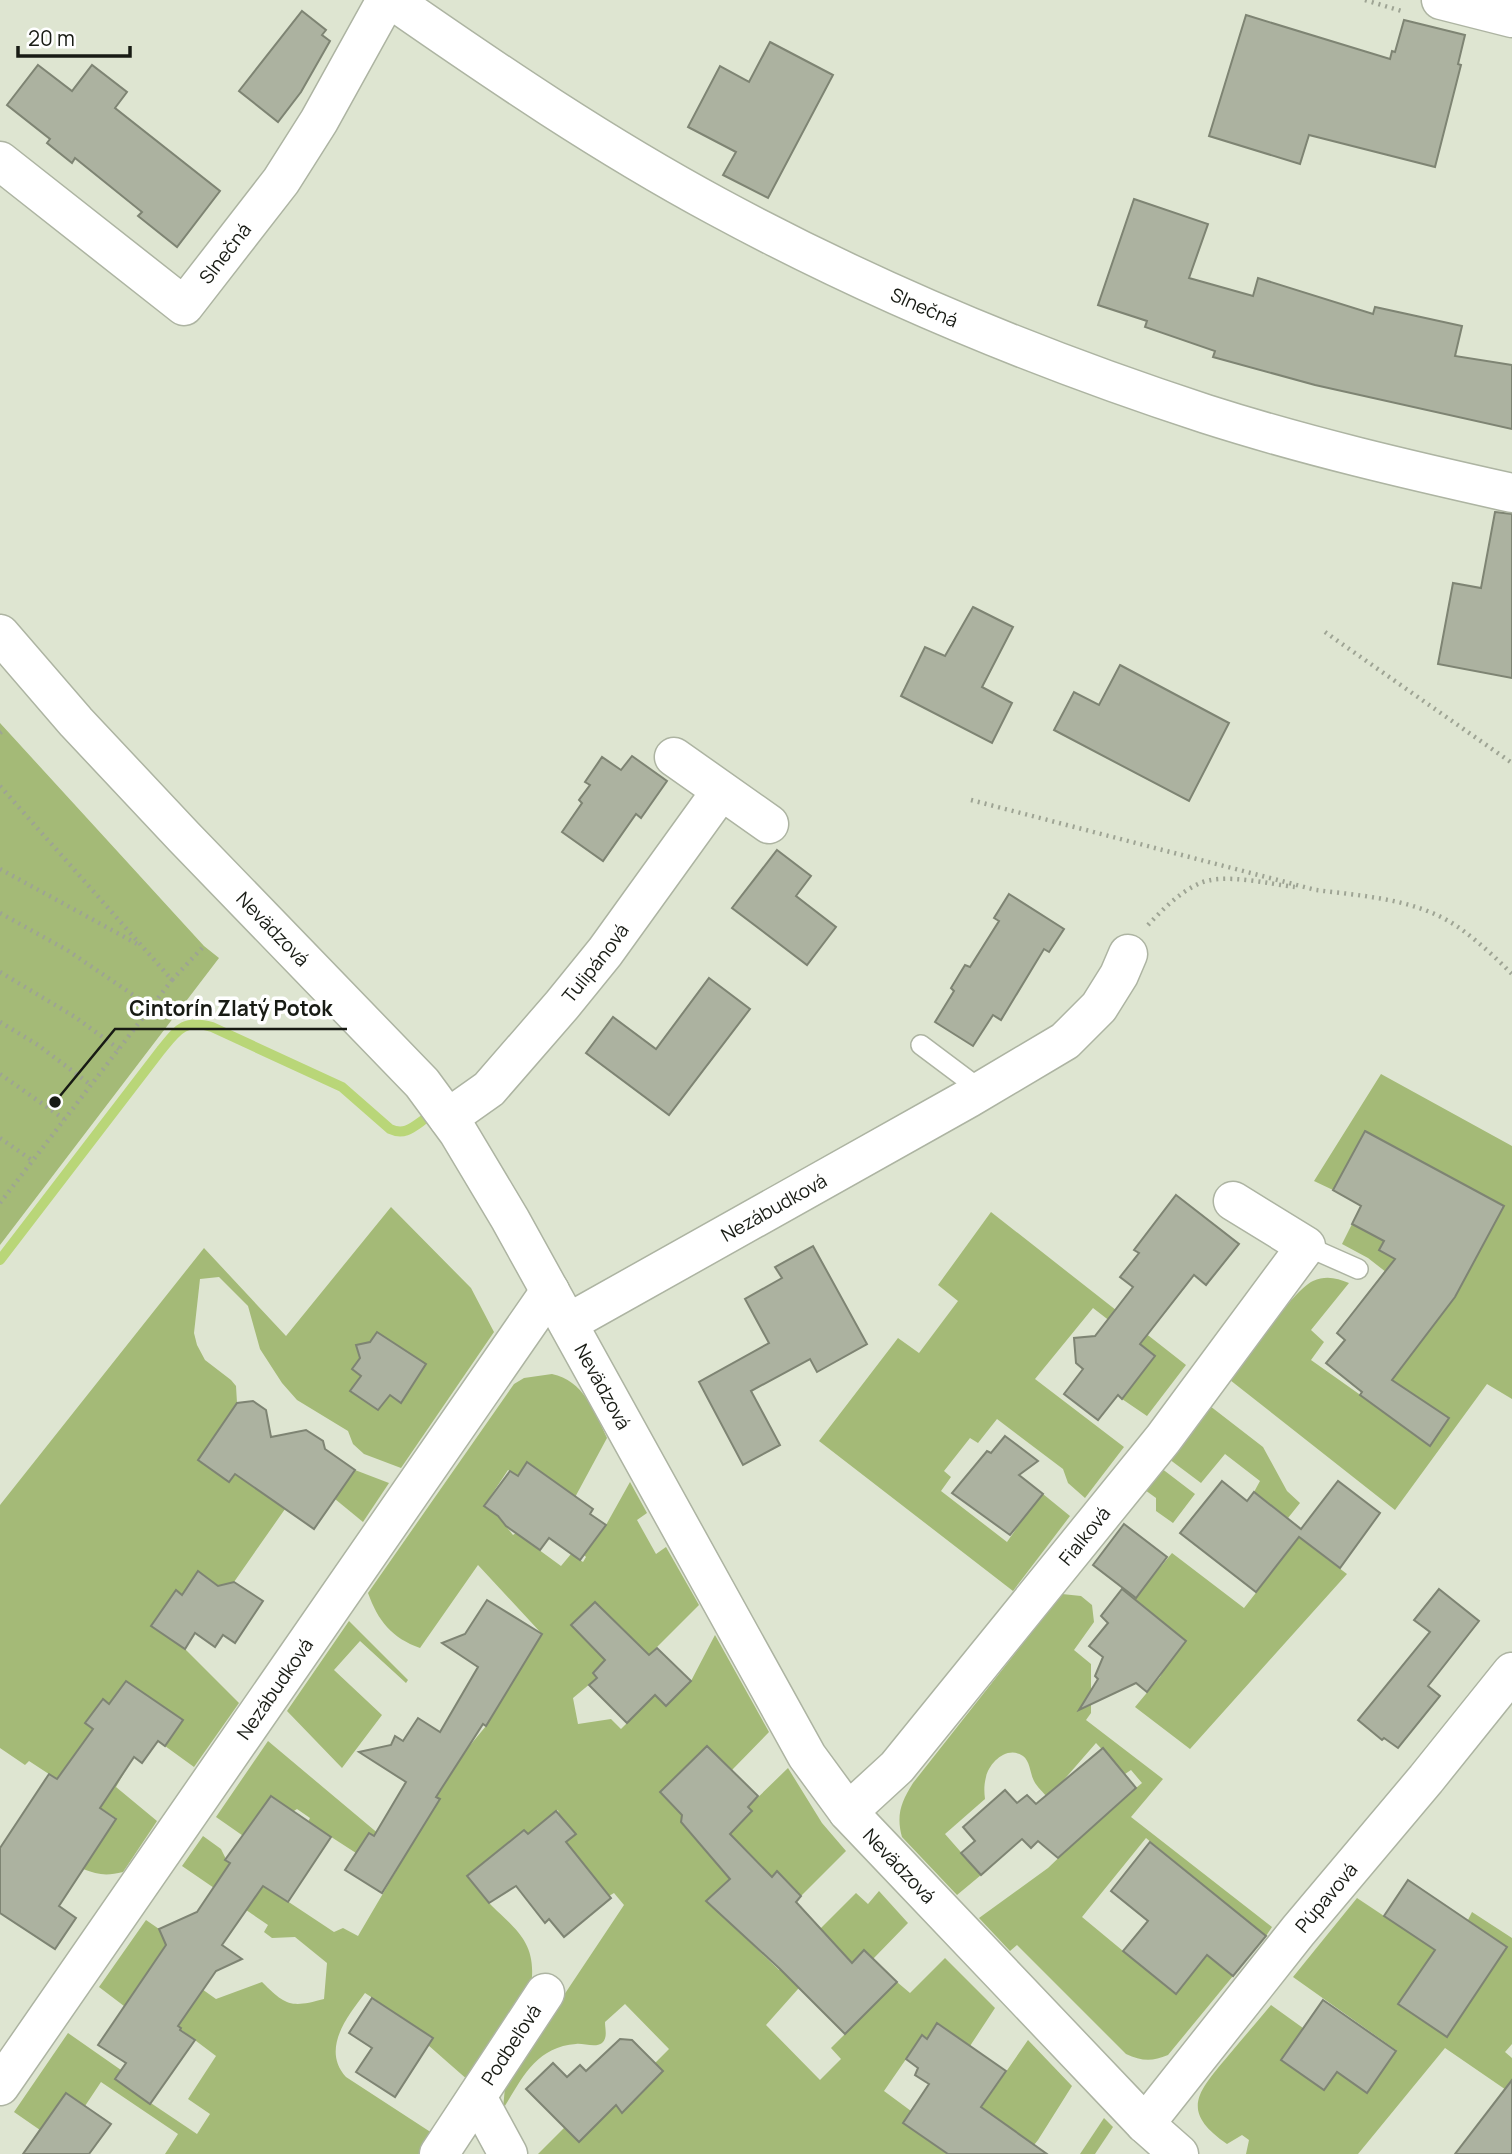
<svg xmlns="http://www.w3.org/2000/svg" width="1512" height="2154" font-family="Manrope,sans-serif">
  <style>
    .green { fill: #a4ba77 }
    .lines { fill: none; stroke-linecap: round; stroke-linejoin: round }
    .stream { stroke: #b9d678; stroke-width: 10 }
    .building { fill: #acb2a0; stroke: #7e8473; stroke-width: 2 }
    .service-casing { stroke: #adb4a2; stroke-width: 22 }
    .minor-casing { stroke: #adb4a2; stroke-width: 41 }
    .path { stroke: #9ea494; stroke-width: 4.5; stroke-dasharray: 2 5; stroke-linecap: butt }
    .service { stroke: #fff; stroke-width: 19 }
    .minor { stroke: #fff; stroke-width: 38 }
    .labels { text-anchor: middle; stroke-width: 7; stroke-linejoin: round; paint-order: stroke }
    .street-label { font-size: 19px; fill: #181b14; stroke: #fff }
    .leader { fill: none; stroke: #181b14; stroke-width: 2.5 }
    .callout-dot { fill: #181b14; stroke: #fff; stroke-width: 2.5 }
    .callout-label { font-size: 21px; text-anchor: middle; font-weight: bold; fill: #181b14; stroke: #fff; stroke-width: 7; stroke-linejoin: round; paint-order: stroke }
  </style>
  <rect width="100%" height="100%" fill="#dee5d1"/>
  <g class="green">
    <polygon points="0,723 204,946 219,958 0,1245"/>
    <path d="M1381,1074l131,72v253l-25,-15 -92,126 -165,-130c17,-21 62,-89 83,-99 13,-6 24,-3 36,2l-38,47 13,12 -13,18 65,46 14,-25 51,-66 -73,-57 -26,-14 10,-20 32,17 -4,9 55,30 5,-9 23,12 40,-77 -138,-75 -32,59 -19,-9z"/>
    <path d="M391,1207l80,81 23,44 -93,136 -37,-14 -11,-10 -5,-13 -51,-31 -15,-17 -22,-34 -12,-43 -29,-29 -19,2 -6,54 3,12 8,15 26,20 5,6 1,17 -39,57 31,22 6,-8 50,35 -51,73 -16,4 -20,-15 -16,24 -6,-4 -25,35 34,23 54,54 -45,64 -29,-21 18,-26 -57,-39 -17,23 -7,-5 -16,24 7,6 -11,16 42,28 -8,14 41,34 -34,51c-16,4 -25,3 -40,-3l33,-51 -87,-57 -4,4 -25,-17v-243l204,-257 82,88z"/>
    <polygon points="991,1212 1186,1365 1147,1416 1122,1399 1155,1356 1093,1308 1035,1379 1124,1447 1085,1498 1068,1483 1063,1469 997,1419 978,1443 970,1438 944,1471 951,1477 941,1491 1007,1542 1040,1495 1043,1494 1070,1516 1013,1591 819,1441 898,1338 919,1353 958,1301 938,1285"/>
    <path d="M552,1374c31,6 43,38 55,64l-34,63 -46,-39 -9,14 -10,-6 -24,36 14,10 15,19 3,-2 45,33 10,-12 12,8 3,-5 -2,-2 22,-30 24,-43 17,31 -10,7 19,34 10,-7 33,58 -50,50 -52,23 -24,20 5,26 33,-5 10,10 34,-34 11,11 25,-25 24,-46 54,97 -37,38 -25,-24 -47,47 22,22 27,39 43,-42 -4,-5 40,-39 34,55 24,28 -45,45 -24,-24 -5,5 -19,-19 -46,43 72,69 77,-77 12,11 11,-13 29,32 -35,36 -9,-9 -19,20 -31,1 -48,54 54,55 21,-21 -10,-11 66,-66 13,11 35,-35 50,50 -25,38 -33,-22 -10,15 -5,-3 -38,55 27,20 -8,12 45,31h-410l27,-27 14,15 37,-37 6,7 41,-41 -8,-8 14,-14 -44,-45 -20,18c0,7 3,16 -3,21 -6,5 -19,0 -26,1 -41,3 -54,35 -73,65l2,-22 5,-11 114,-171 -10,-12 -5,3 -43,-54 -8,-32 -30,24 -4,-4 -57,46c8,10 16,21 25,30 27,26 45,39 39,80l-62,95 -41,-36 5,-7 -68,-45c-18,24 -44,56 -19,84l86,56 2,21h-269l13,-20 -77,-52 -16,24 -19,-13 -26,37 -26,-18 54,-79 53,37 -6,9 82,55 13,-20 -22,-15 28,-43 -61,-46 -31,-4 -25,-19 47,-67 13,9 7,16 -8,13 58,41 46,-17c24,24 29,26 62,17l3,-36 -32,-26 -23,1 -8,-6 4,-7 -86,-59 21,-30 18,13 6,12 107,71 9,-4 15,8 47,-80 -49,-3 -48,-31 2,-4 -13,-9 -48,31 -33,-23 52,-76 137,115 31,-59 31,-48 19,-23 56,-92 -64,-69 -58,83c-28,-10 -42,-27 -52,-55l146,-209 10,-6z"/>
    <polygon points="1210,1406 1263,1447 1287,1491 1300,1503 1288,1518 1254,1492 1260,1481 1225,1454 1201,1483 1169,1459"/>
    <polygon points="1161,1468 1195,1494 1173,1523 1156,1511 1156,1498 1145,1490"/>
    <polygon points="355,1470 389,1483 363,1522 335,1499"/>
    <polygon points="1308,1526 1314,1549 1347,1574 1190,1749 1135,1707 1160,1677 1182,1638 1134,1599 1172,1553 1244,1608"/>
    <path d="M1062,1594l19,2 11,9 2,17 -20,28 17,14v49l-5,7 77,59 -32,38 141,110 -6,9 -120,-98 -64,79 93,77 32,-39 26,21 -65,79c-16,7 -27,6 -42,-1l-109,-109 -7,6 -31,-33 69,-50 52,-50 42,-35 -11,-13 -6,4 -29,-31 -48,55c-5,-6 -11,-11 -14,-17 -4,-8 -4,-20 -11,-25 -16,-11 -34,7 -37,21 -2,8 -2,14 -1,22l-40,35 36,41 -24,20 -55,-58c-6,-22 -1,-35 11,-54z"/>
    <polygon points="349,1621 408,1680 406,1683 360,1641 334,1670 382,1715 342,1768 287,1711"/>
    <path d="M1357,1898l87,58 -46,48 49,33 60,-90 -39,-27 4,-8 40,26v106l-7,8 7,6v36l-67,-46 -87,106h-112l3,-14 -7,-5 -15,9c-48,-33 -29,-52 1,-88 14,-17 29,-34 43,-51l32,23 21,62 13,-18 30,20 29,-42 -103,-73z"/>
    <polygon points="1028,2040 1072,2086 1038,2140 1034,2145 1016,2132 949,2154"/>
    <polygon points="1104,2118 1113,2127 1095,2154 1080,2154"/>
  </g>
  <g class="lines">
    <path class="stream" d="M0,1260l161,-210c17,-21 23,-31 51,-23l130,60 48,42c15,7 23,-2 36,-11"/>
  </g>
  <g class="building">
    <polygon points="302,11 326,30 322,35 330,41 301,92 278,122 239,91"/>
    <polygon points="1246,15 1390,59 1392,51 1395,52 1404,20 1465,35 1458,64 1461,65 1435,167 1309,135 1300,164 1209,136"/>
    <polygon points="770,42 833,75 768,198 723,175 736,152 688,127 720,66 749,82"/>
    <polygon points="38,65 72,91 92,65 127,92 115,108 220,191 177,247 138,216 142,212 75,158 72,163 47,143 50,139 7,105"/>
    <polygon points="1134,199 1208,224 1189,278 1253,296 1258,278 1373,314 1375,307 1462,326 1455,356 1512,365 1512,429 1315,385 1213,357 1215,351 1145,327 1147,321 1098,305"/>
    <polygon points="1495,512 1512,514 1512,678 1438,664 1453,583 1481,588"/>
    <polygon points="973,607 1013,627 982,687 1012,703 992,743 901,696 925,647 945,656"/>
    <polygon points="1120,665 1229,723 1189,801 1054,730 1074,692 1099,705"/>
    <polygon points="632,756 667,781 641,818 636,814 603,861 562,832 582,803 579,800 590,785 585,782 602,757 621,770"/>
    <polygon points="777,850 811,876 796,896 836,927 807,965 732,908"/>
    <polygon points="1009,894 1064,929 1049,952 1044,949 1001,1020 993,1015 973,1046 935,1022 954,991 951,988 965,965 970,967 999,921 994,918"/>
    <polygon points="709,978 750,1009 669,1115 586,1053 613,1017 656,1049"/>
    <polygon points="1365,1131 1504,1206 1455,1297 1392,1380 1449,1418 1430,1446 1360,1395 1362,1392 1326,1363 1345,1340 1337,1333 1395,1259 1379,1250 1384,1241 1352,1224 1361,1206 1333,1190"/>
    <polygon points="1176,1195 1239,1244 1206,1285 1194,1275 1140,1344 1155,1356 1122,1399 1118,1395 1098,1420 1064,1394 1083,1369 1076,1363 1074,1338 1095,1336 1133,1287 1120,1277 1139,1253 1134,1250"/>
    <polygon points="813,1246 867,1344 817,1372 810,1359 751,1391 780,1445 743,1465 699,1382 769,1343 745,1299 782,1278 775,1267"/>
    <polygon points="377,1332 426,1364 401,1403 390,1395 378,1410 350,1391 361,1376 352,1369 360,1358 356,1345 370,1342"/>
    <polygon points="253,1401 266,1410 271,1437 306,1430 323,1441 325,1449 355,1470 314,1529 235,1474 229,1482 198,1460 237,1403"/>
    <polygon points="1005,1436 1038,1461 1019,1475 1043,1494 1010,1535 952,1493 987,1451 991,1453"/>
    <polygon points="527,1462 593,1509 590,1514 606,1525 580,1560 549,1538 540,1550 506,1526 498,1516 484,1506 510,1471 518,1476"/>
    <polygon points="1222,1481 1247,1501 1254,1492 1301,1529 1338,1481 1380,1513 1340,1568 1299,1537 1256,1592 1180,1533"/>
    <polygon points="1124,1524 1167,1557 1136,1598 1093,1565"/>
    <polygon points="198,1571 218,1586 234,1582 263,1601 235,1643 223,1635 215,1647 195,1633 185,1649 151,1626 176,1590 182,1595"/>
    <polygon points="1122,1589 1186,1641 1147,1692 1136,1683 1079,1710 1098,1679 1095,1676 1103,1657 1089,1646 1108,1623 1101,1616"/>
    <polygon points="1439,1589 1479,1621 1428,1686 1440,1696 1398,1748 1384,1738 1382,1740 1358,1720 1430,1632 1414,1620"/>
    <polygon points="487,1600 542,1634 486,1726 483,1724 436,1797 440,1799 382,1893 345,1870 369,1833 374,1836 406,1782 359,1752 391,1745 395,1736 403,1741 418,1718 440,1732 478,1667 442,1643 465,1634"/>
    <polygon points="595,1602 649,1655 657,1648 691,1681 666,1706 655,1695 627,1723 589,1685 597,1678 593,1673 605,1660 571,1625"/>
    <polygon points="126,1681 183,1720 165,1746 158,1741 142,1763 134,1757 100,1808 116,1819 59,1906 76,1918 55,1949 0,1913 0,1848 49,1774 57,1779 93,1729 85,1723 103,1699 109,1704"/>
    <polygon points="707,1746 758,1796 748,1807 752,1811 730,1834 772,1877 777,1871 801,1896 796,1902 852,1963 864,1950 897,1982 845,2034 780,1969 706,1901 730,1879 681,1822 682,1815 660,1792"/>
    <polygon points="1103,1748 1136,1788 1058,1858 1038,1841 1031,1848 1022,1839 981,1875 961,1853 975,1841 963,1827 1005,1790 1017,1803 1027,1795 1036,1804"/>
    <polygon points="271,1796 331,1837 288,1902 263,1886 222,1945 242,1959 216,1971 178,2026 181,2028 180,2030 195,2040 150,2104 115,2079 126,2063 98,2045 166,1945 159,1929 197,1912 230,1863 225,1860"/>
    <polygon points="556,1811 576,1834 566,1842 611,1898 564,1937 549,1919 545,1923 516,1886 489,1903 467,1876 524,1830 528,1834"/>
    <polygon points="1150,1842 1266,1936 1233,1976 1207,1955 1176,1994 1123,1951 1148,1921 1111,1891"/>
    <polygon points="1408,1880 1507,1947 1447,2037 1398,2004 1435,1950 1384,1916"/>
    <polygon points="372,1998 433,2038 395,2097 356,2072 372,2048 349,2033"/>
    <polygon points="1323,2000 1396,2051 1367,2093 1337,2072 1324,2090 1281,2060"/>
    <polygon points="937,2023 1006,2071 981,2107 1047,2154 948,2154 903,2123 929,2084 915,2075 918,2068 906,2059 922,2035 927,2039"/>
    <polygon points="620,2039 632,2040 663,2071 622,2113 616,2105 579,2142 526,2089 553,2063 567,2077 580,2065 586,2071"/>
    <polygon points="1512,2080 1512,2154 1455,2154"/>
    <polygon points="66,2093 111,2124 89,2154 23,2154"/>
  </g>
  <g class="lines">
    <defs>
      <g id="service">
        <polyline points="921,1045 981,1090"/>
        <polyline points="1306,1246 1358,1269"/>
      </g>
      <g id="minor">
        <path id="s1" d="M392,0c105,73 211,145 324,206 157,85 321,153 490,208 100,32 203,56 306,79"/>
        <polyline points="1441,0 1512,18"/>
        <path id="s2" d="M0,161l184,145 97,-125 38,-60 67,-121"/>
        <path id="s3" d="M0,634l76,88 108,115 238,246 36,49 52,87 297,537 41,56 297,312 34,30"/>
        <polyline points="674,757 769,824"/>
        <path id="s4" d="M448,1118l41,-29 73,-84 43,-53 116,-161"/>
        <path id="s5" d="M568,1323l401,-225 96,-57 34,-34 20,-32 9,-21"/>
        <path id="s6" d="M848,1812l49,-45 266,-328 143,-193 -73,-45"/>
        <path id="s7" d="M0,2086l550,-795"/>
        <polyline points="477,2097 508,2154"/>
        <path id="s8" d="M1145,2124l153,-193 128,-152 86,-107"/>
        <path id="s9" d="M439,2154l106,-161"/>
      </g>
    </defs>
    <use href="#service" class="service-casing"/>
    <use href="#minor" class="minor-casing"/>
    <g class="path">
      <polyline points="1365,0 1405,12"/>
      <polyline points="1325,632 1512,763"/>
      <polyline points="0,733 5,729"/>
      <polyline points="0,786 172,980 0,1203"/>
      <path d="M971,800l345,90c47,6 102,9 142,37 20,14 38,31 54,47"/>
      <polyline points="0,869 141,946"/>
      <polyline points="0,913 67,950 151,1007"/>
      <path d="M1148,925c15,-16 31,-32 50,-41 24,-12 71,0 97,3"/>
      <polyline points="0,972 75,1017 119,1049"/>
      <polyline points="172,980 204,946"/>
      <polyline points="0,1022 38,1045 91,1085"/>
      <polyline points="0,1074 64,1119"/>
      <polyline points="0,1138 33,1161"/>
    </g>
    <use href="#service" class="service"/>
    <use href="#minor" class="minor"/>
  </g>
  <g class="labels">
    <g class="street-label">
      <text dy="7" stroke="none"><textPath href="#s2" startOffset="301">Slnečná</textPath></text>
      <text dy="7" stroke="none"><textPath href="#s1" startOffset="616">Slnečná</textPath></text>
      <text dy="7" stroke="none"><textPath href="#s3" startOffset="402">Nevädzová</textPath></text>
      <text dy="7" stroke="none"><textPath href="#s4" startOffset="215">Tulipánová</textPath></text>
      <text dy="7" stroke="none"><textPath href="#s5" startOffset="236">Nezábudková</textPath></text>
      <text dy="7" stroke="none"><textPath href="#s3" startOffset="970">Nevädzová</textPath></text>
      <text dy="7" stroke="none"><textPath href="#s6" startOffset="364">Fialková</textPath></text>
      <text dy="7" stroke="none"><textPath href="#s7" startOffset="483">Nezábudková</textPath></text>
      <text dy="7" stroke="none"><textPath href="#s3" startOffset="1536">Nevädzová</textPath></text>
      <text dy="7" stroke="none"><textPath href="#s8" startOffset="290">Púpavová</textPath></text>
      <text dy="7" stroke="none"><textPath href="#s9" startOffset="131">Podbeľová</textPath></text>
    </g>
  </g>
  <path class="leader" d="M55 1102L115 1029H347"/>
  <circle class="callout-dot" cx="55" cy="1102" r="7"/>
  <g class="callout-label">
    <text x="231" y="1016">Cintorín Zlatý Potok</text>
  </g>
  <path d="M18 46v10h112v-10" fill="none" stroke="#181b14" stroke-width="3.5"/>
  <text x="28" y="46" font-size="21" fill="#181b14" stroke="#ffffff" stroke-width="5" paint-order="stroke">20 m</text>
</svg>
